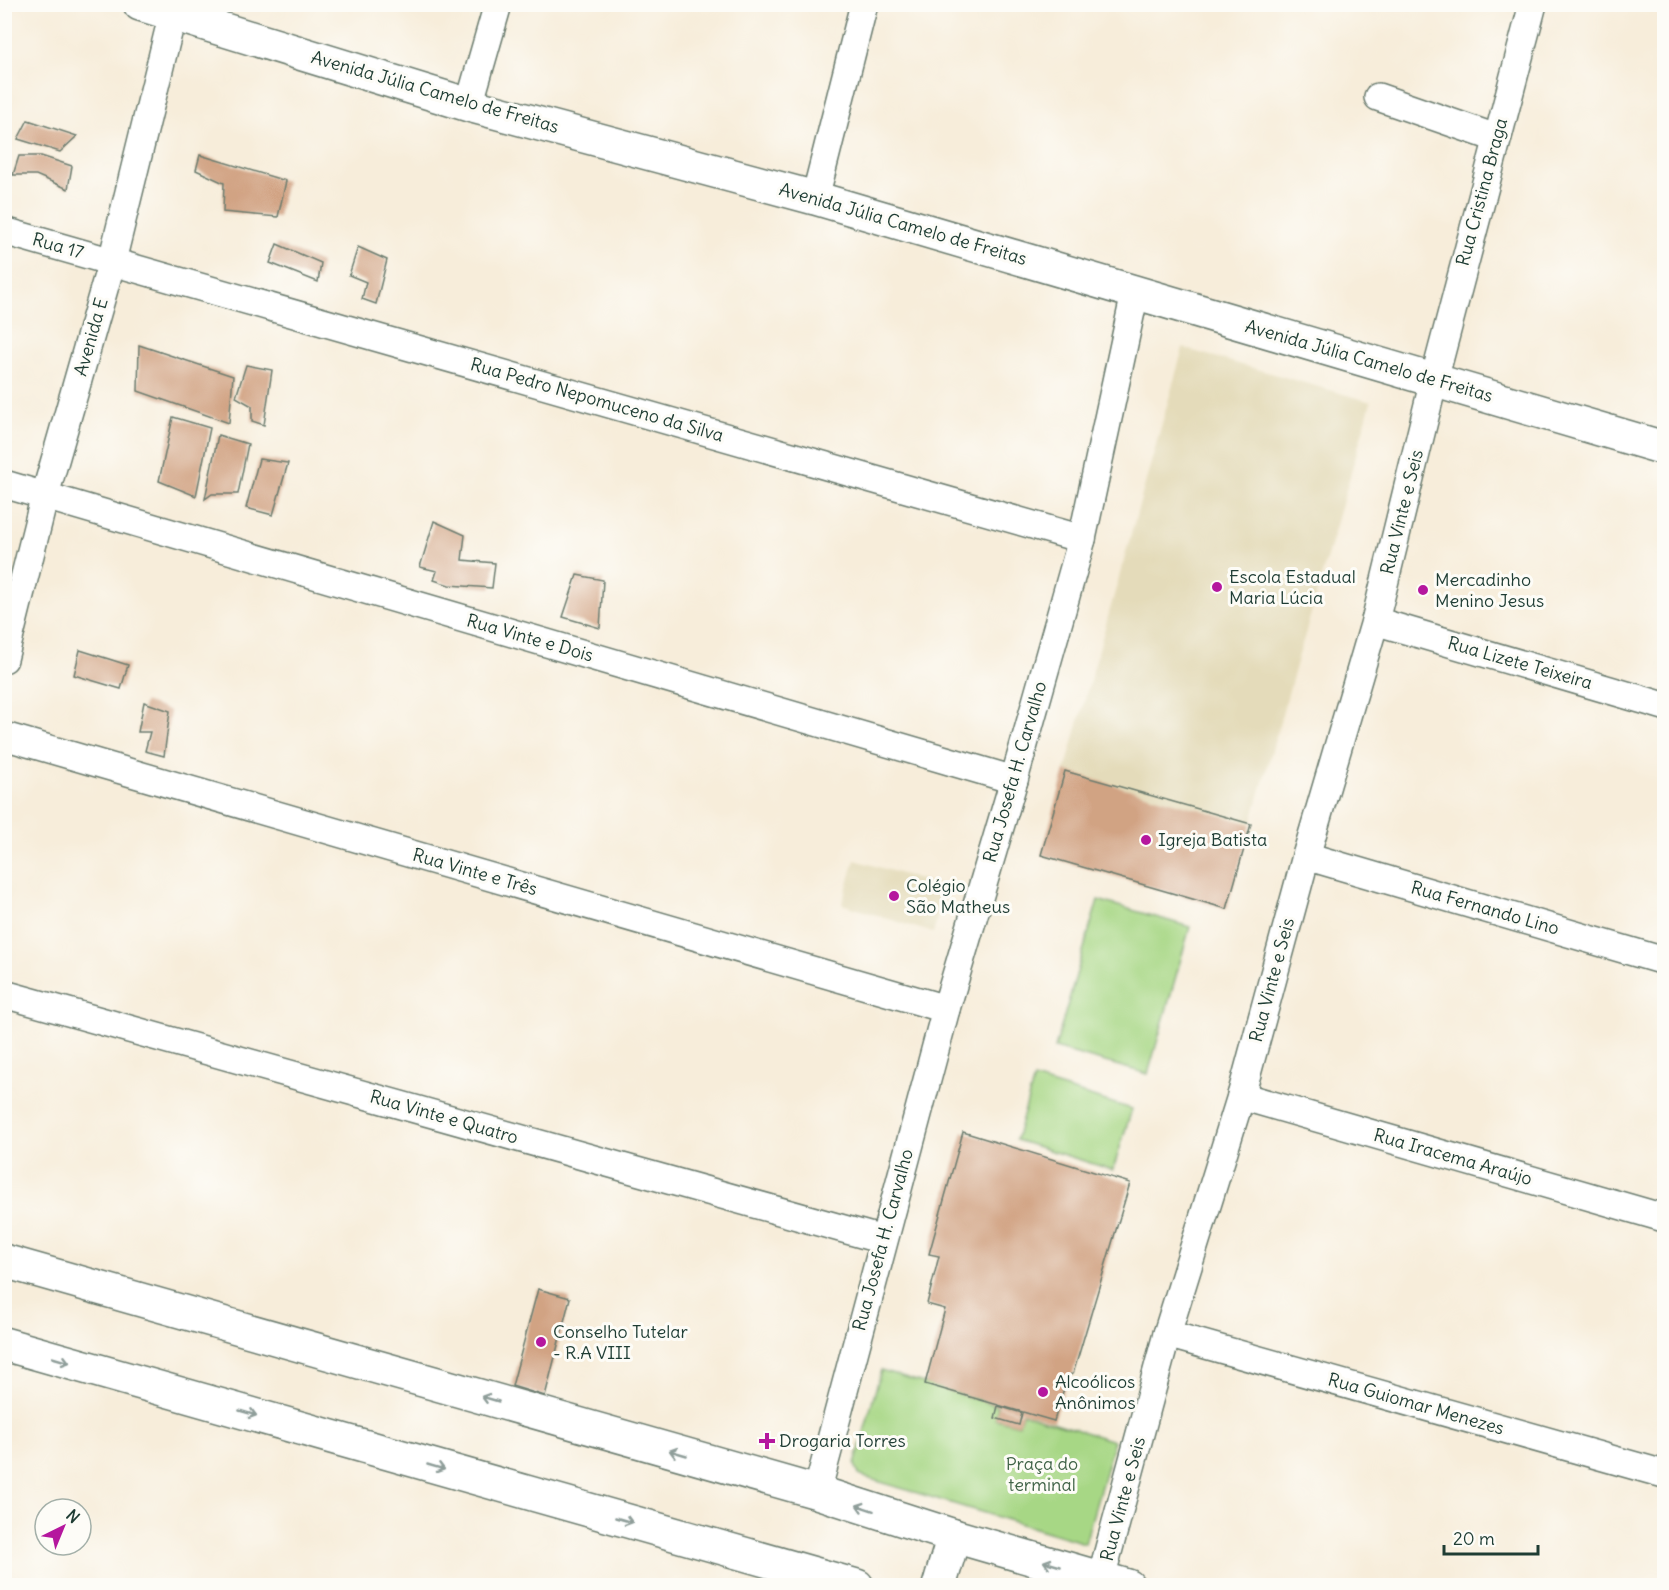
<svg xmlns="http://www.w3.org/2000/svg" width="1669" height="1590" font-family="Delius,sans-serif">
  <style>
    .built { fill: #e4dbba }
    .green { fill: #a7d785; stroke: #638a5c; stroke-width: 1.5 }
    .building { fill: #d1a383 }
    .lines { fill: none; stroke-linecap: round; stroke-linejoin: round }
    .street-casing { stroke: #6b7b6e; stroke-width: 30 }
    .secondary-casing { stroke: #6b7b6e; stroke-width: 36 }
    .street { stroke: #fff; stroke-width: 27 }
    .secondary { stroke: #fff; stroke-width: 33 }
    .oneway { stroke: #8f9e9a }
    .poi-dot { fill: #b5179e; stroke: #fdfcf7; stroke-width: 2 }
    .labels { text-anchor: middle; stroke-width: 6; stroke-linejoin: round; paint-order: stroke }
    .street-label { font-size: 18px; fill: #1f3d34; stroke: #fdfcf7 }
    .poi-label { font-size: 18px; fill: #1f3d34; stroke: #fdfcf7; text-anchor: start }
    .park-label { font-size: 18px; fill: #416448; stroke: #fdfcf7 }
  </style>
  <rect width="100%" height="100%" fill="#fdfcf7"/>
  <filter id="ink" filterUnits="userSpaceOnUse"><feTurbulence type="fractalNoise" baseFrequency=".0167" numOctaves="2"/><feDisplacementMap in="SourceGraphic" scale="12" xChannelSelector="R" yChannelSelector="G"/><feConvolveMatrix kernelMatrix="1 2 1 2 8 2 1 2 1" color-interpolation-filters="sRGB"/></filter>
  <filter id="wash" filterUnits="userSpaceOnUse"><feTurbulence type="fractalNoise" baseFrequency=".008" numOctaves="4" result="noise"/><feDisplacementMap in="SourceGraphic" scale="24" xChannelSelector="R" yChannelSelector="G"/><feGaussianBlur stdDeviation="1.35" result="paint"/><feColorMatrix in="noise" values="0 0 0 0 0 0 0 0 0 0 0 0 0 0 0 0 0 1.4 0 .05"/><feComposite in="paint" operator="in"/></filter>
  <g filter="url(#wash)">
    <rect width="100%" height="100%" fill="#f7edda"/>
    <g class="built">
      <polygon points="1183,348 1371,402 1251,824 1065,771"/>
      <polygon points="855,860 945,887 933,933 842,904"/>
    </g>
    <g class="green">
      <polygon points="1098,900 1190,927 1148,1074 1055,1048"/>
      <polygon points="1034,1079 1132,1109 1113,1170 1016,1140"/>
      <polygon points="881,1370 998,1406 995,1419 1019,1425 1022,1413 1114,1441 1085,1543 860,1476 855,1465"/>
    </g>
    <g id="blocks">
      <g class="building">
        <polygon points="28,120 77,136 60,152 18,139"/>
        <polygon points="200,155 286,181 278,217 223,212 224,183 196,170"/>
        <polygon points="19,156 41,156 72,166 68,189 36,175 13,175"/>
        <polygon points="277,244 321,263 318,282 270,263"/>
        <polygon points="358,247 387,260 376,304 362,299 366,282 349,275"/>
        <polygon points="139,345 233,376 229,423 138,391"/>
        <polygon points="246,365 272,370 264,425 252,421 252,406 236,397"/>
        <polygon points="173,417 210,428 196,496 159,481"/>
        <polygon points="218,435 248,444 238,494 212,494 205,499"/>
        <polygon points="259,459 288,463 273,515 246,508"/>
        <polygon points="434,521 465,535 462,560 495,563 492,588 449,585 434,580 437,571 420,567"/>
        <polygon points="577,575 603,580 600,628 563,617"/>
        <polygon points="80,650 128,665 121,689 74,675"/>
        <polygon points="144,702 170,711 164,756 145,751 150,732 138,732"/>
        <polygon points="1065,771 1251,824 1227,909 1041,855"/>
        <polygon points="963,1132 1130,1183 1073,1374 1068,1375 1054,1421 925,1384 945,1309 927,1304 939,1256 929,1254"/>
        <polygon points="538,1289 570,1298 545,1396 512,1386"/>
        <polygon points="998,1406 1022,1413 1019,1425 995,1418"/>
      </g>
    </g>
  </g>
  <g filter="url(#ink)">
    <use href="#blocks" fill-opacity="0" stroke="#6b7b6e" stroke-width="1.5"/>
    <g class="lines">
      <defs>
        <g id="street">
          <polyline points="1378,97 1496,138"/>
          <polyline points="469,105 498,4"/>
          <polyline points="815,198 864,4"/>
          <polyline points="4,231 1082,539"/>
          <polyline points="4,484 1014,780"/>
          <polyline points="1375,621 1664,706"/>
          <polyline points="4,659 45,495 112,261 173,13"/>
          <polyline points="4,736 946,1009"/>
          <polyline points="1306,856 1664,961"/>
          <polyline points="4,994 883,1240"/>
          <polyline points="1241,1096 1664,1218"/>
          <polyline points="1167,1334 1664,1474"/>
          <polyline points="817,1492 946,1009 1014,780 1082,539 1135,293"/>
          <polyline points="1101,1578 1167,1334 1241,1096 1306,856 1375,621 1434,380 1533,4"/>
        </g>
        <g id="secondary">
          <polyline points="140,4 469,105 815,198 1664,448"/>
          <polyline points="4,1261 817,1492 954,1536 1128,1586"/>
          <polyline points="4,1344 857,1586"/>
          <polyline points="939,1586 954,1536"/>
        </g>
      </defs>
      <use href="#street" class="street-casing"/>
      <use href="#secondary" class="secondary-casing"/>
      <use href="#street" class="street"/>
      <use href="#secondary" class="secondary"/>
    </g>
    <defs><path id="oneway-shaft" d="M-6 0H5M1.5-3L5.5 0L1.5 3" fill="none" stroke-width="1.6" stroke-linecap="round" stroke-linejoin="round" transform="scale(1.5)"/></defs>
    <g class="oneway">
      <use href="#oneway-shaft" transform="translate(61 1360) rotate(16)"/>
      <use href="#oneway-shaft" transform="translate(490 1399) rotate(-164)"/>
      <use href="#oneway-shaft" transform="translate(248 1413) rotate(16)"/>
      <use href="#oneway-shaft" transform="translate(678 1453) rotate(-164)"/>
      <use href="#oneway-shaft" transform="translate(436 1467) rotate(16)"/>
      <use href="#oneway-shaft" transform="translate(865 1508) rotate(-162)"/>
      <use href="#oneway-shaft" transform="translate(624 1520) rotate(16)"/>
      <use href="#oneway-shaft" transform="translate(1052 1564) rotate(-164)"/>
    </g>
  </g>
  <g class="poi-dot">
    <circle cx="1217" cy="587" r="6"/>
    <circle cx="1423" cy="590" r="6"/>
    <circle cx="1146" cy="840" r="6"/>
    <circle cx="894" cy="896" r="6"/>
    <circle cx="541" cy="1342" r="6"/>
    <circle cx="1043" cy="1392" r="6"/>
    <path d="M764 1432h6v6h6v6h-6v6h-6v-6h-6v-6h6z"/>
  </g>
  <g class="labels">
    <g class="street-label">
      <text transform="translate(435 92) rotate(16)" y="6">Avenida Júlia Camelo de Freitas</text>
      <text transform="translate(1482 192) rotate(-75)" y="6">Rua Cristina Braga</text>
      <text transform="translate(903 224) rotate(16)" y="6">Avenida Júlia Camelo de Freitas</text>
      <text transform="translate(58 246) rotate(16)" y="6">Rua 17</text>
      <text transform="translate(91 337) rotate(-74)" y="6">Avenida E</text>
      <text transform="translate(1369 361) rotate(16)" y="6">Avenida Júlia Camelo de Freitas</text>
      <text transform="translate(597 400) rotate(16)" y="6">Rua Pedro Nepomuceno da Silva</text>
      <text transform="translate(1402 512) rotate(-76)" y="6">Rua Vinte e Seis</text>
      <text transform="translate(530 638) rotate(16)" y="6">Rua Vinte e Dois</text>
      <text transform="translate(1520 663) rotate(16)" y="6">Rua Lizete Teixeira</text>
      <text transform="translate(1015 772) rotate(-74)" y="6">Rua Josefa H. Carvalho</text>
      <text transform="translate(475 872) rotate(16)" y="6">Rua Vinte e Três</text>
      <text transform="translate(1485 908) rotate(16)" y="6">Rua Fernando Lino</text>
      <text transform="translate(1272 980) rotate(-75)" y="6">Rua Vinte e Seis</text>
      <text transform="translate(444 1117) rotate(16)" y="6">Rua Vinte e Quatro</text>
      <text transform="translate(1453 1157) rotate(16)" y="6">Rua Iracema Araújo</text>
      <text transform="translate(883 1240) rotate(-75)" y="6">Rua Josefa H. Carvalho</text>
      <text transform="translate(1416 1404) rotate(16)" y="6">Rua Guiomar Menezes</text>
      <text transform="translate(1123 1499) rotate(-75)" y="6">Rua Vinte e Seis</text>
    </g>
    <g class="poi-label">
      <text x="1229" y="583">Escola Estadual<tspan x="1229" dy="21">Maria Lúcia</tspan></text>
      <text x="1435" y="586">Mercadinho<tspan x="1435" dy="21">Menino Jesus</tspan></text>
      <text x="1158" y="846">Igreja Batista</text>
      <text x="906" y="892">Colégio<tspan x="906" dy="21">São Matheus</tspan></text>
      <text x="553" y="1338">Conselho Tutelar<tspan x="553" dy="21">- R.A VIII</tspan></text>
      <text x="1055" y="1388">Alcoólicos<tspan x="1055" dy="21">Anônimos</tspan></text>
      <text x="779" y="1447">Drogaria Torres</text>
    </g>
    <g class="park-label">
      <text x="1042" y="1470">Praça do<tspan x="1042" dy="21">terminal</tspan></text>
    </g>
  </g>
  <rect width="1669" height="1590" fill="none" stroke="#fdfcf7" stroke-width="24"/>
  <g transform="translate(63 1527) rotate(43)"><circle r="28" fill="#fdfcf7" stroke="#a4b0a9" stroke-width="1.5"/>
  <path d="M0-4.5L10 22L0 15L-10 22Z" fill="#b5179e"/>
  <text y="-9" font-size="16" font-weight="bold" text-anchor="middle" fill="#1f3d34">N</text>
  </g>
  <path d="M1444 1545v9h94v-9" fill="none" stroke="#1f3d34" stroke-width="3"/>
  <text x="1453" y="1545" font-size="18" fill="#1f3d34" stroke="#fdfcf7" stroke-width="4.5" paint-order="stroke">20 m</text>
</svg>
